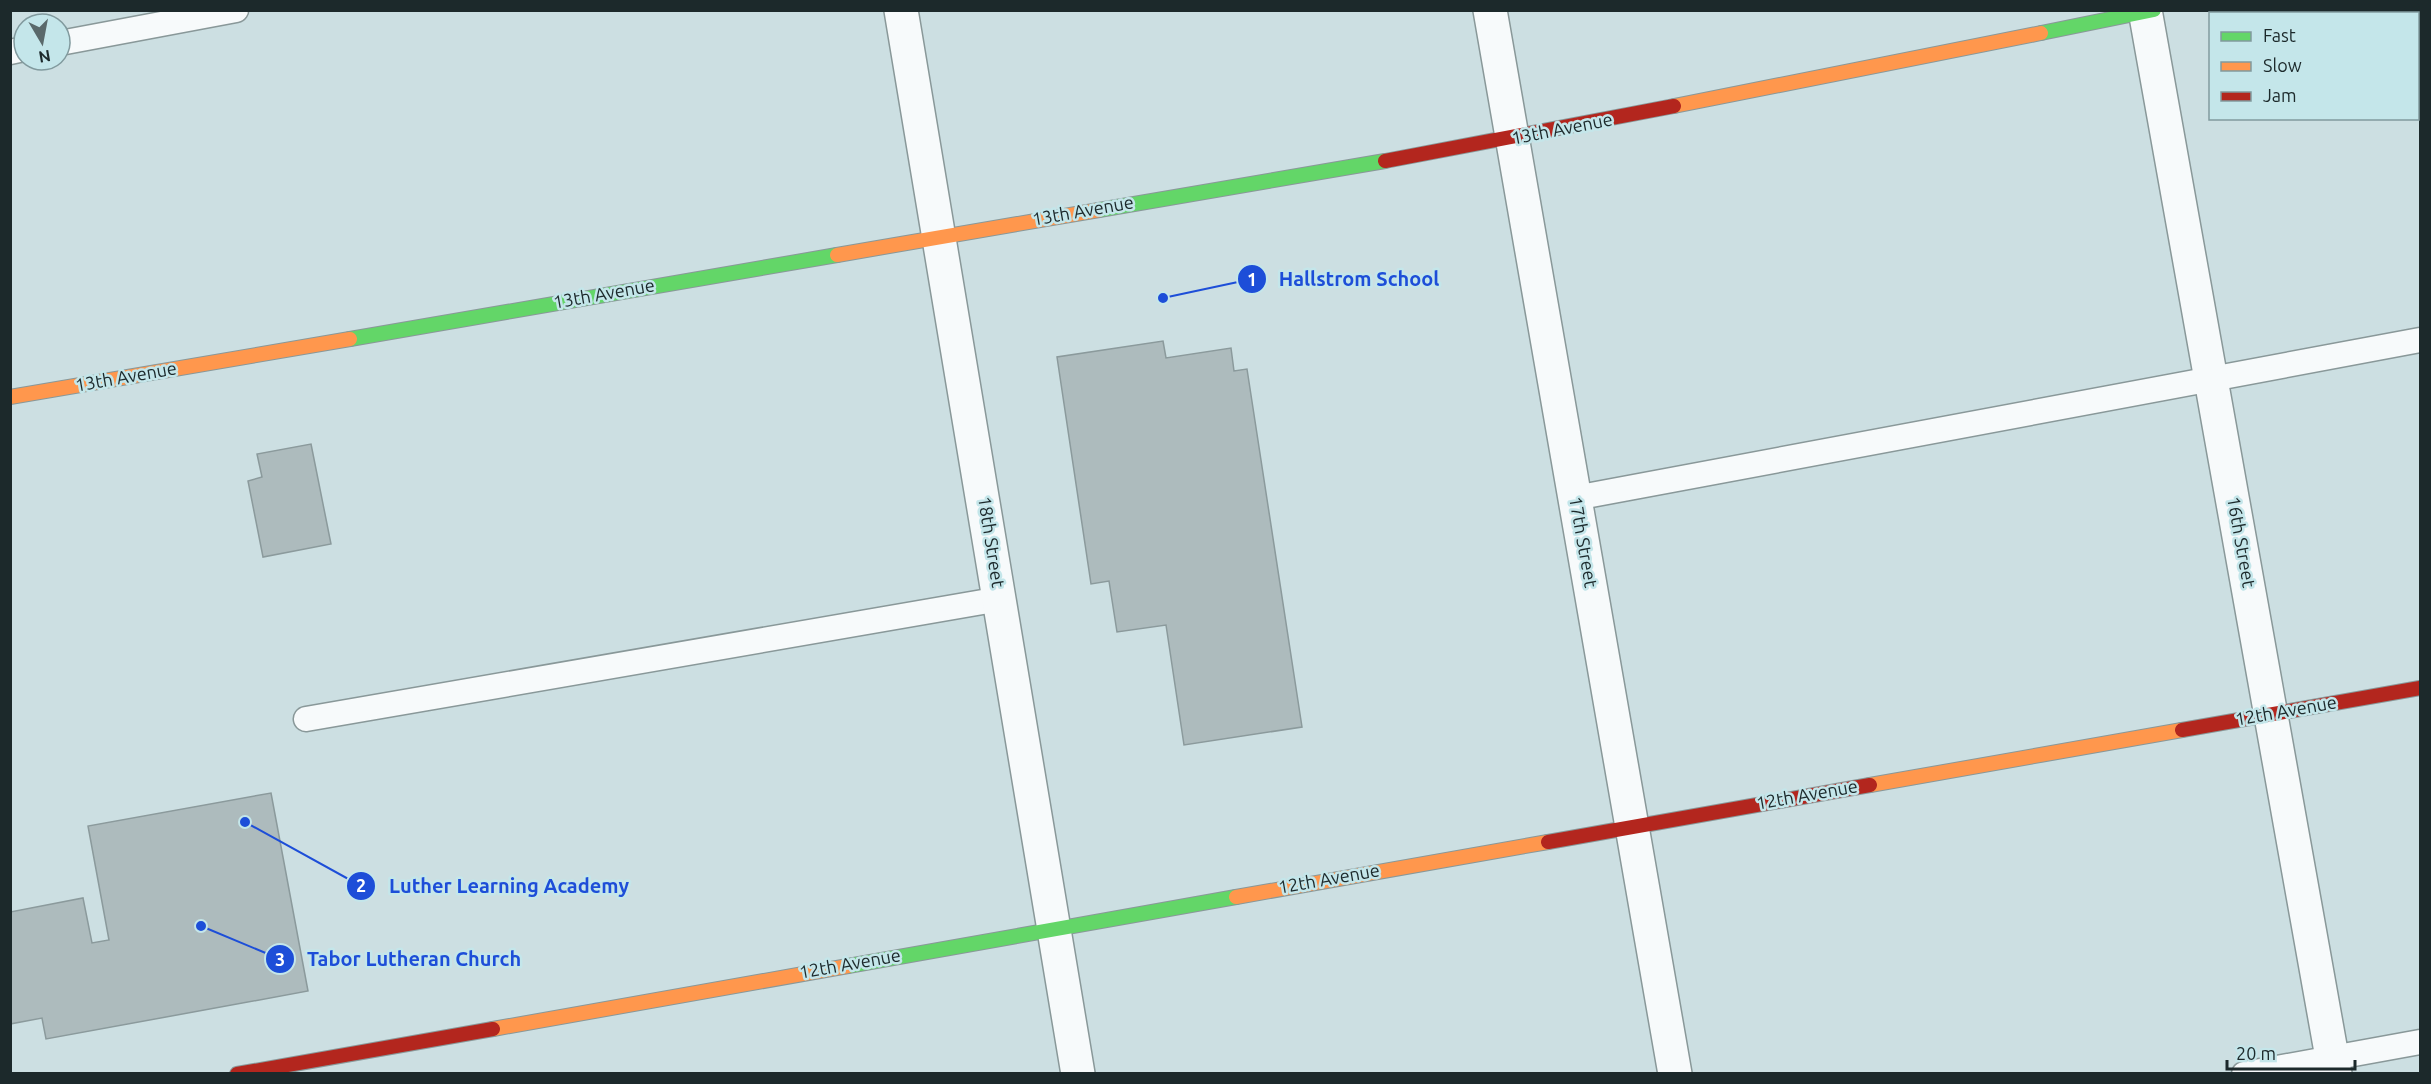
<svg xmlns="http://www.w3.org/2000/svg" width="2431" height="1084" font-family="Ubuntu,sans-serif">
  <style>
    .building { fill: #adbbbd; stroke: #8b9a9c; stroke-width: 1.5 }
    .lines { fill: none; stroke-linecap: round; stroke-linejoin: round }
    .lane-casing { stroke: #899899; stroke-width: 27 }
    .street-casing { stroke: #899899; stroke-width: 36 }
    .fast-casing { stroke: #899899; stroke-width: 16 }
    .slow-casing { stroke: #899899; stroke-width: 16 }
    .jam-casing { stroke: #899899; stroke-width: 16 }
    .lane { stroke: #f7fafb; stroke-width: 24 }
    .street { stroke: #f7fafb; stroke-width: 33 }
    .fast { stroke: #63d668; stroke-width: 14 }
    .slow { stroke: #ff974d; stroke-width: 14 }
    .jam { stroke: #b3261e; stroke-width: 14 }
    .labels { text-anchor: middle; stroke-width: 5; stroke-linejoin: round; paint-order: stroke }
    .street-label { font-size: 18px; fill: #1c292b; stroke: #c4e6ea }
    .leader { fill: none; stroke: #1d4ed8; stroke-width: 2 }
    .callout-dot { fill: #1d4ed8; stroke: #c4e6ea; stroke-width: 2 }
    .mark-label { font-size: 18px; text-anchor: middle; font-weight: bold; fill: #fff }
    .callout-label { font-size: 20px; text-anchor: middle; font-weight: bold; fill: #1d4ed8; stroke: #c4e6ea; stroke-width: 5; stroke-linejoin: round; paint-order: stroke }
  </style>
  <rect width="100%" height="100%" fill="#ccdfe2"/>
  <g class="building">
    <polygon points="1163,341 1166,358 1231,348 1234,371 1247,369 1302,727 1184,745 1166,625 1117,632 1109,581 1091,584 1057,357"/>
    <polygon points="311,444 331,544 263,557 248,481 262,477 257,454"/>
    <polygon points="271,793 308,991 46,1039 42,1018 10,1024 10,912 83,898 92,943 109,940 88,826"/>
  </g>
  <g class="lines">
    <defs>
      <g id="lane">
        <polyline points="60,43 236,10"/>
        <polyline points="10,52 24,49"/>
        <polyline points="1575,498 2420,340"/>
        <polyline points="306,719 1000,599"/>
        <polyline points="2244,1074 2420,1042"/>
      </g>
      <g id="street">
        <polyline points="901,10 1078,1074"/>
        <polyline points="1490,10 1675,1074"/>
        <polyline points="2145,10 2335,1074"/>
      </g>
      <g id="fast">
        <polyline points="2041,33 2154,10"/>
        <polyline points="1099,210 1385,161"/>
        <polyline points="350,339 837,255"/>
        <polyline points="848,966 1236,897"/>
      </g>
      <g id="slow">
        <polyline points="1674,106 2041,33"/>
        <polyline points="837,255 1099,210"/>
        <polyline points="10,397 350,339"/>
        <polyline points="1870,785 2182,730"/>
        <polyline points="1236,897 1548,842"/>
        <polyline points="493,1029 848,966"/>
      </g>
      <g id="jam">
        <polyline points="1385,161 1674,106"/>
        <polyline points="2182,730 2420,688"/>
        <polyline points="1548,842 1870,785"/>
        <polyline points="237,1074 493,1029"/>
      </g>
    </defs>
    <use href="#lane" class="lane-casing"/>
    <use href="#street" class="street-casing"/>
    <use href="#fast" class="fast-casing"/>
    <use href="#slow" class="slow-casing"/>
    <use href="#jam" class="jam-casing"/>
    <use href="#lane" class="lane"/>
    <use href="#street" class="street"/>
    <use href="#fast" class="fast"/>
    <use href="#slow" class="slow"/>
    <use href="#jam" class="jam"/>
  </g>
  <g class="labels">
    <g class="street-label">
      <text transform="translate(1562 129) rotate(-11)" y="6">13th Avenue</text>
      <text transform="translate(1083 211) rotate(-10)" y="6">13th Avenue</text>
      <text transform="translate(604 294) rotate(-10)" y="6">13th Avenue</text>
      <text transform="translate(126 377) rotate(-10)" y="6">13th Avenue</text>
      <text transform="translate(991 542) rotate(81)" y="6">18th Street</text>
      <text transform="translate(1583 542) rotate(80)" y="6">17th Street</text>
      <text transform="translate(2241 542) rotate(80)" y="6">16th Street</text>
      <text transform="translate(2286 711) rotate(-10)" y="6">12th Avenue</text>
      <text transform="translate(1807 795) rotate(-10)" y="6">12th Avenue</text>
      <text transform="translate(1329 879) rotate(-10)" y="6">12th Avenue</text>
      <text transform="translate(850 964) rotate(-10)" y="6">12th Avenue</text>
    </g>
  </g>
  <path class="leader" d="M1163 298L1252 279M245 822L361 886M201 926L280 959"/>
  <g class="callout-dot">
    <circle cx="1163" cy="298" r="6"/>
    <circle cx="245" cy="822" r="6"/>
    <circle cx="201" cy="926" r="6"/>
    <circle cx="1252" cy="279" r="15"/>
    <circle cx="361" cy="886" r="15"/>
    <circle cx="280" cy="959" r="15"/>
  </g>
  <g class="mark-label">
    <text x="1252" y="286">1</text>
    <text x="361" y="892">2</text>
    <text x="280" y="966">3</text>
  </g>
  <g class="callout-label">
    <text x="1359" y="286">Hallstrom School</text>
    <text x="509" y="893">Luther Learning Academy</text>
    <text x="414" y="966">Tabor Lutheran Church</text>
  </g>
  <rect width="2431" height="1084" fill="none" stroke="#1c292b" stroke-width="24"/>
  <rect x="2209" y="12" width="210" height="108" fill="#c4e6ea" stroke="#819a9e" stroke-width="1.5"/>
  <rect x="2221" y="32" width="30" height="9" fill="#63d668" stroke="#819a9e" stroke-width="1.5"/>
  <text x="2263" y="42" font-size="18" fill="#1c292b">Fast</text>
  <rect x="2221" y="62" width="30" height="9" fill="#ff974d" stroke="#819a9e" stroke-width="1.5"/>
  <text x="2263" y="72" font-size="18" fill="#1c292b">Slow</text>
  <rect x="2221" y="92" width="30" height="9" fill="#b3261e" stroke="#819a9e" stroke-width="1.5"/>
  <text x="2263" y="102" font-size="18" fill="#1c292b">Jam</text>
  <g transform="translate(42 42) rotate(170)"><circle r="28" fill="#c4e6ea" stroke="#819a9e" stroke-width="1.5"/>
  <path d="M0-4.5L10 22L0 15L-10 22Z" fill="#5a696b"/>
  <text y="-9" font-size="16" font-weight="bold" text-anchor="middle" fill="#1c292b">N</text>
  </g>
  <path d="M2227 1060v9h128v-9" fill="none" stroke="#1c292b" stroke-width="3"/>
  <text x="2236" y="1060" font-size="18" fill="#1c292b" stroke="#c4e6ea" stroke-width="4.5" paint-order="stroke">20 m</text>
</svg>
